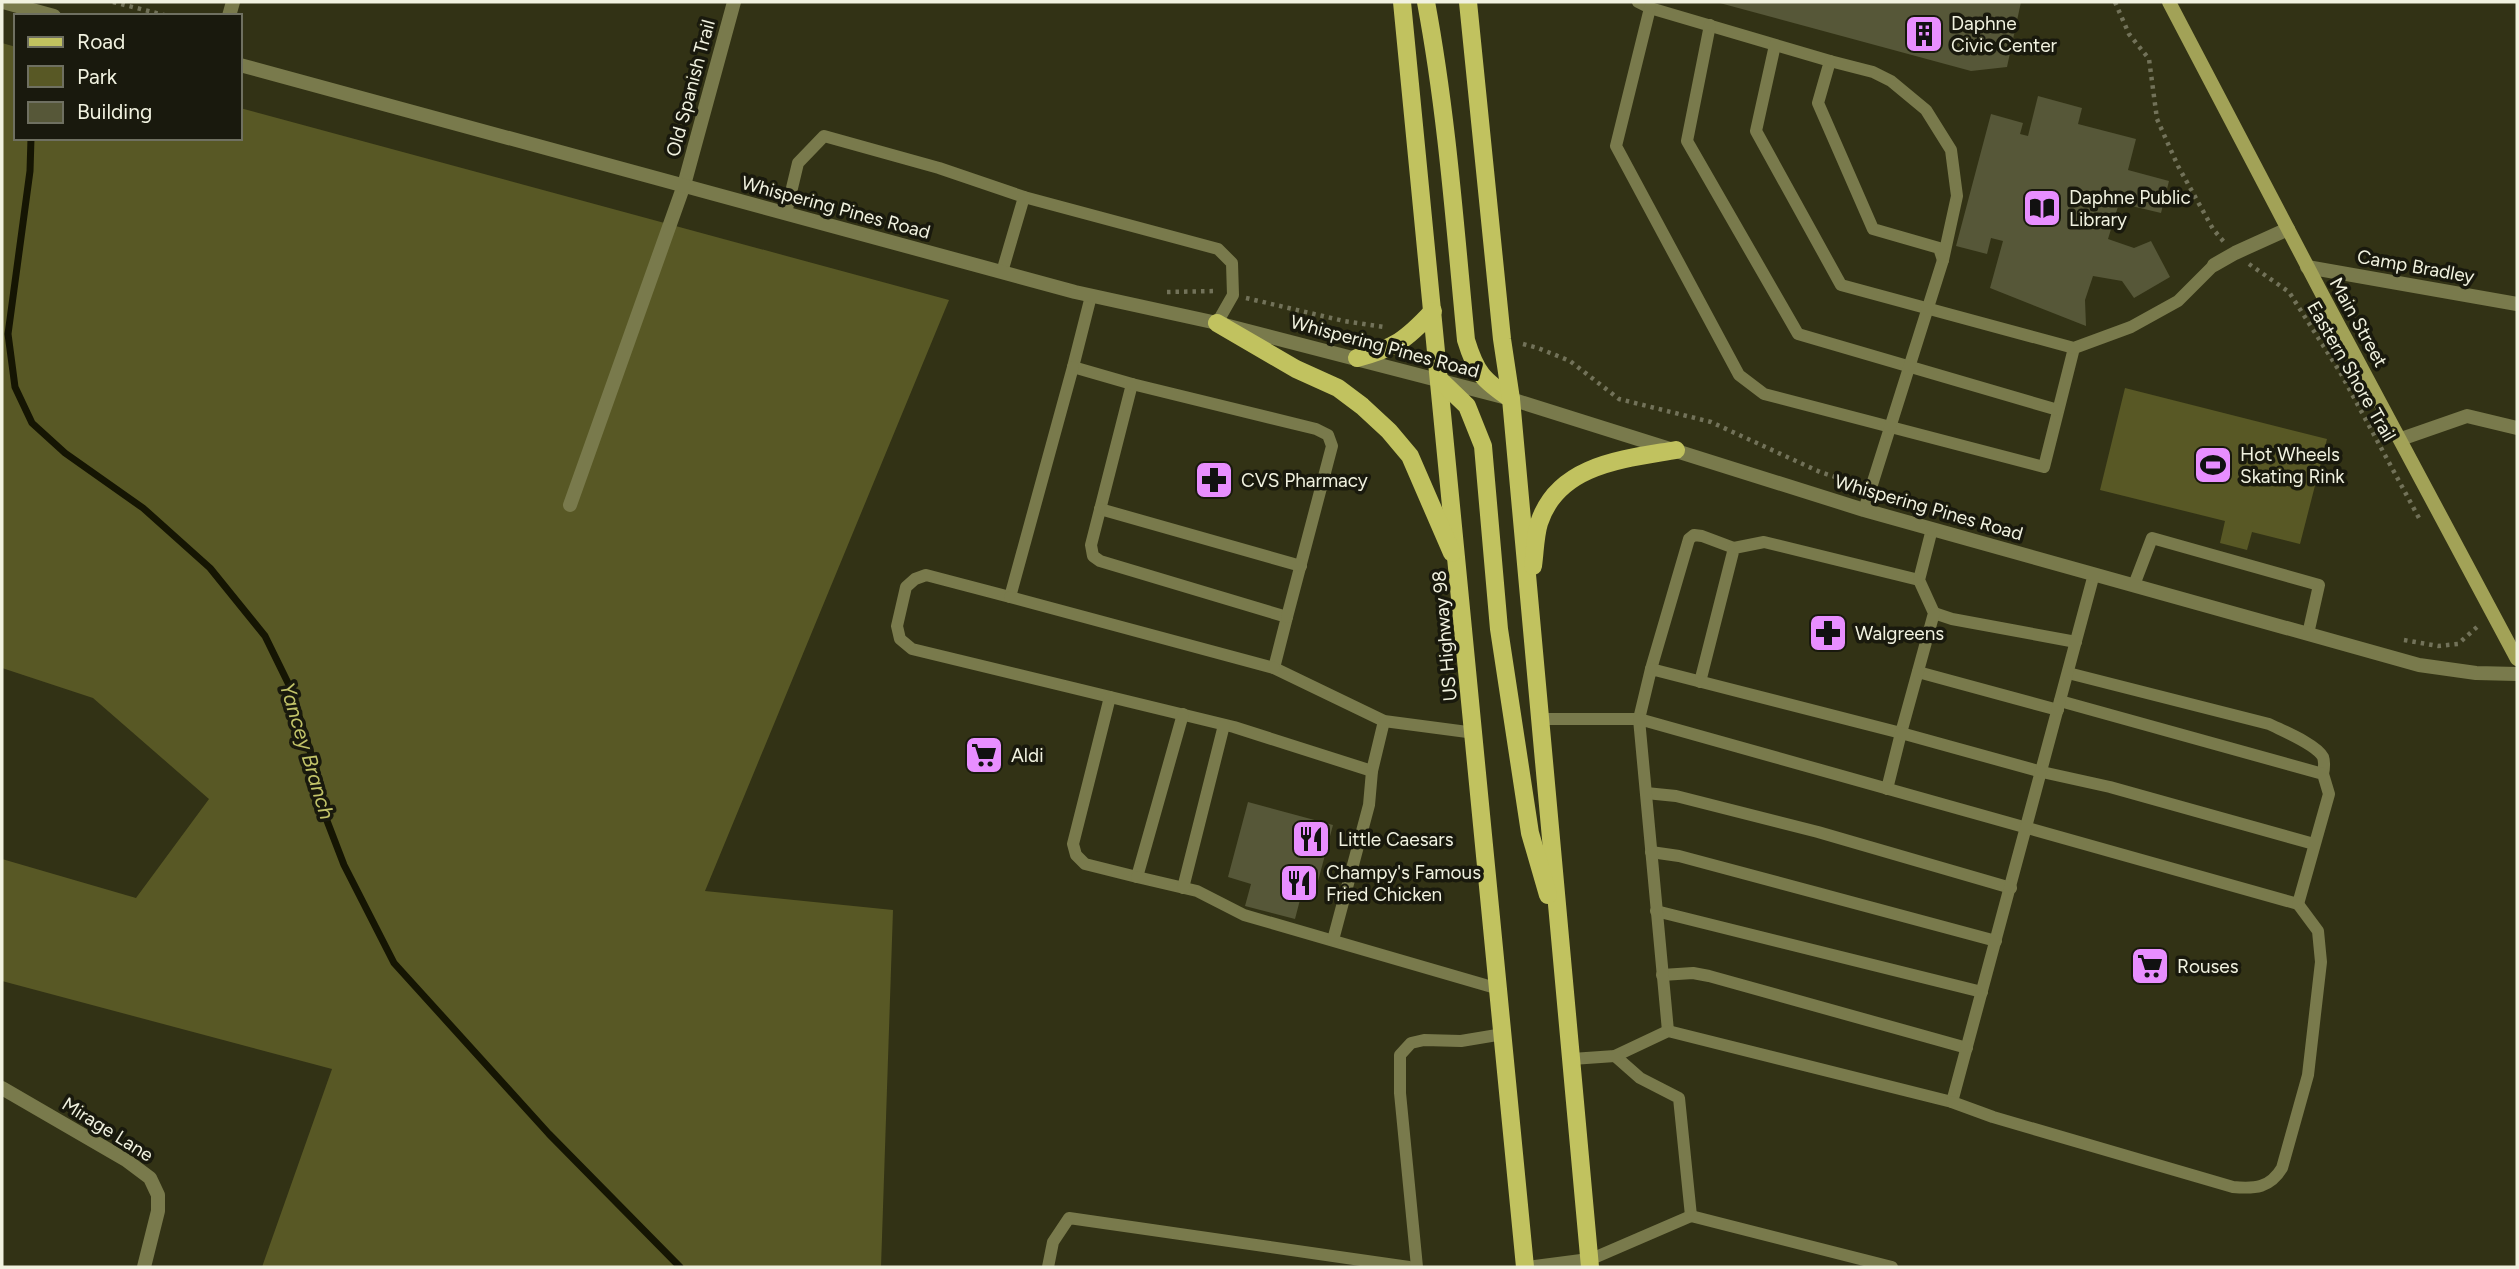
<svg xmlns="http://www.w3.org/2000/svg" width="2519" height="1269" font-family="Figtree,sans-serif">
  <style>
    .green { fill: #585825 }
    .lines { fill: none; stroke-linecap: round; stroke-linejoin: round }
    .stream { stroke: #151503; stroke-width: 7 }
    .building { fill: #565738 }
    .path { stroke: #727259; stroke-width: 4.5; stroke-dasharray: 3.5 5; stroke-linecap: butt }
    .service { stroke: #797a4c; stroke-width: 12 }
    .minor { stroke: #797a4c; stroke-width: 14 }
    .tertiary { stroke: #797a4c; stroke-width: 14 }
    .secondary { stroke: #a2a257; stroke-width: 14 }
    .primary { stroke: #c1c25f; stroke-width: 18 }
    .labels { text-anchor: middle; stroke-width: 7; stroke-linejoin: round; paint-order: stroke }
    .poi-label { font-size: 19px; fill: #f1f2e0; stroke: #19190d; text-anchor: start }
    .street-label { font-size: 19px; fill: #f1f2e0; stroke: #19190d }
    .water-label { font-size: 21px; font-style: italic; fill: #c3c469; stroke: #19190d }
  </style>
  <rect width="100%" height="100%" fill="#323215"/>
  <g class="green">
    <polygon points="2,43 16,47 16,138 240,138 240,108 949,300 705,891 893,910 881,1267 262,1267 332,1069 2,981 2,859 136,898 209,799 93,698 2,668"/>
    <polygon points="2125,388 2327,439 2300,544 2252,532 2247,550 2220,543 2225,521 2100,490"/>
  </g>
  <g class="lines">
    <polyline class="stream" points="31,138 30,171 8,334 15,387 32,423 65,453 143,508 210,568 265,636 290,687 321,786 324,813 344,865 394,963 549,1134 680,1267"/>
  </g>
  <g class="building">
    <polygon points="1716,2 2021,2 2007,67 1971,71"/>
    <polygon points="2038,96 2082,108 2078,124 2136,139 2128,170 2169,181 2161,213 2119,203 2108,239 2134,248 2151,241 2170,277 2134,298 2122,281 2093,276 2085,300 2086,326 1990,288 2003,241 1991,238 1987,254 1956,246 1991,114 2023,123 2020,134 2028,136"/>
    <polygon points="1248,802 1333,825 1313,900 1301,896 1295,919 1245,906 1251,884 1228,877"/>
  </g>
  <g class="lines">
    <g class="path">
      <polyline points="113,2 168,16"/>
      <polyline points="2115,2 2129,34 2149,59 2157,119 2178,166 2213,229 2224,242"/>
      <polyline points="2249,264 2289,292 2340,372 2419,518"/>
      <polyline points="1167,292 1217,291"/>
      <polyline points="1246,298 1344,321 1384,327"/>
      <polyline points="1523,344 1538,348 1570,361 1619,399 1711,422 1820,472 1857,484"/>
      <polyline points="1885,493 1927,506"/>
      <polyline points="2404,640 2438,646 2458,644 2477,627"/>
    </g>
    <g class="service">
      <polyline points="1638,2 1650,8 1830,61 1818,103 1873,229 1939,248 1943,260"/>
      <polyline points="1650,8 1616,146 1739,375 1764,394 2044,467 2074,348"/>
      <polyline points="1710,25 1687,141 1798,334 2058,410"/>
      <polyline points="1775,45 1756,131 1841,285 2074,348 2131,327 2178,301 2214,265"/>
      <polyline points="1830,61 1873,72 1891,81 1926,110 1951,150 1957,196 1943,260 1864,510"/>
      <polyline points="786,213 798,163 824,136 939,168 1024,197 1218,249 1232,263 1233,295 1217,323"/>
      <polyline points="1002,272 1024,197"/>
      <polyline points="1091,296 1073,367 1132,384 1091,545 1093,556 1100,561 1287,617 1274,668 1384,721 1475,733"/>
      <polyline points="1073,367 1010,597 926,575 915,579 906,587 897,626 900,639 912,649 1234,727 1372,771"/>
      <polyline points="1132,384 1316,429 1328,435 1332,446 1287,617"/>
      <polyline points="1100,509 1301,566"/>
      <polyline points="2134,585 2152,538 2319,585 2308,634"/>
      <polyline points="1010,597 1274,668"/>
      <polyline points="1934,613 1952,619 2076,642"/>
      <polyline points="1651,669 1689,539 1694,535 1702,536 1734,548"/>
      <polyline points="1918,672 2058,710"/>
      <path d="M2068,673l201,51c14,7 47,20 54,33 2,6 1,12 0,17"/>
      <polyline points="1700,682 1734,548 1764,542 1919,580"/>
      <polyline points="1110,697 1073,844 1076,855 1085,864 1137,877 1183,714"/>
      <polyline points="1540,719 1639,719 1651,669 1901,733 1934,613 1919,580 1932,529"/>
      <polyline points="1887,789 1901,733 2042,772 2110,787 2314,844"/>
      <polyline points="1646,793 1676,796 1818,832 2011,888"/>
      <polyline points="1651,852 1679,856 1996,941"/>
      <polyline points="1137,877 1197,891 1244,915 1499,989"/>
      <polyline points="1183,888 1224,725"/>
      <polyline points="1656,911 1982,992"/>
      <polyline points="1333,940 1369,805 1372,771 1384,721"/>
      <polyline points="1662,975 1693,973 1709,976 1967,1048"/>
      <polyline points="1668,1031 1639,719 2298,904 2329,794 2323,774 2060,701"/>
      <polyline points="1615,1056 1640,1078 1679,1098 1691,1216"/>
      <polyline points="1572,1059 1615,1056 1668,1031 1952,1102 2094,574"/>
      <path d="M1952,1102l41,15 240,70c22,2 37,1 49,-19l26,-93 13,-113 -3,-31 -20,-27"/>
      <polyline points="1589,1260 1691,1216 1892,1267"/>
      <polyline points="1048,1267 1053,1242 1069,1218 1409,1267"/>
      <polyline points="1417,1267 1400,1093 1400,1055 1411,1043 1424,1040 1461,1041 1503,1034"/>
    </g>
    <g class="minor">
      <polyline points="229,16 233,2"/>
      <polyline points="2214,265 2235,253 2288,229"/>
      <polyline points="2307,267 2517,304"/>
      <polyline points="2401,439 2467,416 2517,428"/>
      <polyline points="570,505 684,185 734,2"/>
      <polyline points="2,1088 126,1160 150,1178 158,1195 158,1211 144,1267"/>
      <polyline points="1535,1267 1589,1260"/>
    </g>
    <g class="tertiary">
      <polyline points="3,2 54,16"/>
      <polyline points="240,65 1075,292 1217,323 1511,399 1864,510 2419,665 2476,673 2517,674"/>
    </g>
    <polyline class="secondary" points="2169,2 2323,296 2517,659"/>
    <g class="primary">
      <polyline points="1402,2 1525,1267"/>
      <path d="M1426,2c21,112 29,225 40,338 10,33 17,40 45,59"/>
      <polyline points="1468,2 1502,339 1511,399 1590,1267"/>
      <polyline points="1217,323 1296,369 1338,388 1362,406 1389,431 1410,456 1452,553"/>
      <path d="M1357,358c38,-10 49,-18 76,-47"/>
      <polyline points="1440,380 1467,406 1483,446 1499,629 1530,833 1548,895"/>
      <path d="M1533,566c2,-14 2,-30 6,-43 19,-59 85,-64 137,-73"/>
    </g>
  </g>
  <defs>
    <symbol id="building-square" viewBox="-11 -11 22 22"><rect x="-9" y="-9" width="18" height="18" rx="4" fill="#e88eff" stroke="#19190d"/><path d="M-4-6H4V6H1V3H-1V6H-4ZM-2.5-4.3h1.7v1.8h-1.7ZM.8-4.3h1.7v1.8H.8ZM-2.5-1h1.7V.8h-1.7ZM.8-1h1.7V.8H.8Z" fill="#111"/></symbol>
    <symbol id="library-square" viewBox="-11 -11 22 22"><rect x="-9" y="-9" width="18" height="18" rx="4" fill="#e88eff" stroke="#19190d"/><path d="M-6-4Q-3-5.5-.7-3.5V5Q-3 3-6 4ZM6-4Q3-5.5 .7-3.5V5Q3 3 6 4Z" fill="#111"/></symbol>
    <symbol id="stadium-square" viewBox="-11 -11 22 22"><rect x="-9" y="-9" width="18" height="18" rx="4" fill="#e88eff" stroke="#19190d"/><path d="M0-5a6.5 5 0 1 0 0 10a6.5 5 0 1 0 0-10ZM-3.5-1.8h7v3.6h-7Z" fill="#111"/></symbol>
    <symbol id="pharmacy-square" viewBox="-11 -11 22 22"><rect x="-9" y="-9" width="18" height="18" rx="4" fill="#e88eff" stroke="#19190d"/><path d="M-2-6h4v4h4v4h-4v4h-4v-4h-4v-4h4Z" fill="#111"/></symbol>
    <symbol id="supermarket-square" viewBox="-11 -11 22 22"><rect x="-9" y="-9" width="18" height="18" rx="4" fill="#e88eff" stroke="#19190d"/><path d="M-6-5.5h2.5l.6 2H6L4.5 2H-2.5L-4.4-4H-6ZM-1.5 3.2a1.3 1.3 0 1 0 .1 0ZM3 3.2a1.3 1.3 0 1 0 .1 0Z" fill="#111"/></symbol>
    <symbol id="restaurant-square" viewBox="-11 -11 22 22"><rect x="-9" y="-9" width="18" height="18" rx="4" fill="#e88eff" stroke="#19190d"/><path d="M-5-6h1v4h1v-4h1v4h1v-4h1v5L-1.5 .5V6h-2V.5L-5-1ZM5-6V6H3V1.5H1.5Q1.5-4 5-6Z" fill="#111"/></symbol>
  </defs>
  <g fill-rule="evenodd">
    <use href="#building-square" x="1902" y="12" width="44" height="44"/>
    <use href="#library-square" x="2020" y="186" width="44" height="44"/>
    <use href="#stadium-square" x="2191" y="443" width="44" height="44"/>
    <use href="#pharmacy-square" x="1192" y="458" width="44" height="44"/>
    <use href="#pharmacy-square" x="1806" y="611" width="44" height="44"/>
    <use href="#supermarket-square" x="962" y="733" width="44" height="44"/>
    <use href="#restaurant-square" x="1289" y="817" width="44" height="44"/>
    <use href="#restaurant-square" x="1277" y="861" width="44" height="44"/>
    <use href="#supermarket-square" x="2128" y="944" width="44" height="44"/>
  </g>
  <g class="labels">
    <g class="poi-label">
      <text x="1951" y="30">Daphne<tspan x="1951" dy="22">Civic Center</tspan></text>
      <text x="2069" y="204">Daphne Public<tspan x="2069" dy="22">Library</tspan></text>
      <text x="2240" y="461">Hot Wheels<tspan x="2240" dy="22">Skating Rink</tspan></text>
      <text x="1241" y="487">CVS Pharmacy</text>
      <text x="1855" y="640">Walgreens</text>
      <text x="1011" y="762">Aldi</text>
      <text x="1338" y="846">Little Caesars</text>
      <text x="1326" y="879">Champy's Famous<tspan x="1326" dy="22">Fried Chicken</tspan></text>
      <text x="2177" y="973">Rouses</text>
    </g>
    <g class="street-label">
      <text transform="translate(690 88) rotate(-75)" y="7">Old Spanish Trail</text>
      <text transform="translate(836 207) rotate(15)" y="7">Whispering Pines Road</text>
      <text transform="translate(2416 266) rotate(10)" y="7">Camp Bradley</text>
      <text transform="translate(2359 322) rotate(61)" y="7">Main Street</text>
      <text transform="translate(1385 346) rotate(15)" y="7">Whispering Pines Road</text>
      <text transform="translate(2352 371) rotate(60)" y="7">Eastern Shore Trail</text>
      <text transform="translate(1929 507) rotate(16)" y="7">Whispering Pines Road</text>
      <text transform="translate(1444 636) rotate(-95)" y="7">US Highway 98</text>
      <text transform="translate(108 1129) rotate(32)" y="7">Mirage Lane</text>
    </g>
    <g class="water-label">
      <text transform="translate(307 751) rotate(73)" y="7">Yancey Branch</text>
    </g>
  </g>
  <rect width="2519" height="1269" fill="none" stroke="#f1f2e0" stroke-width="7"/>
  <rect x="14" y="14" width="228" height="126" fill="#19190d" stroke="#6f7061" stroke-width="2"/>
  <rect x="28" y="37" width="35" height="10" fill="#c1c25f" stroke="#6f7061" stroke-width="2"/>
  <text x="77" y="49" font-size="21" fill="#f1f2e0">Road</text>
  <rect x="28" y="66" width="35" height="21" fill="#585825" stroke="#6f7061" stroke-width="2"/>
  <text x="77" y="84" font-size="21" fill="#f1f2e0">Park</text>
  <rect x="28" y="102" width="35" height="21" fill="#565738" stroke="#6f7061" stroke-width="2"/>
  <text x="77" y="119" font-size="21" fill="#f1f2e0">Building</text>
</svg>
